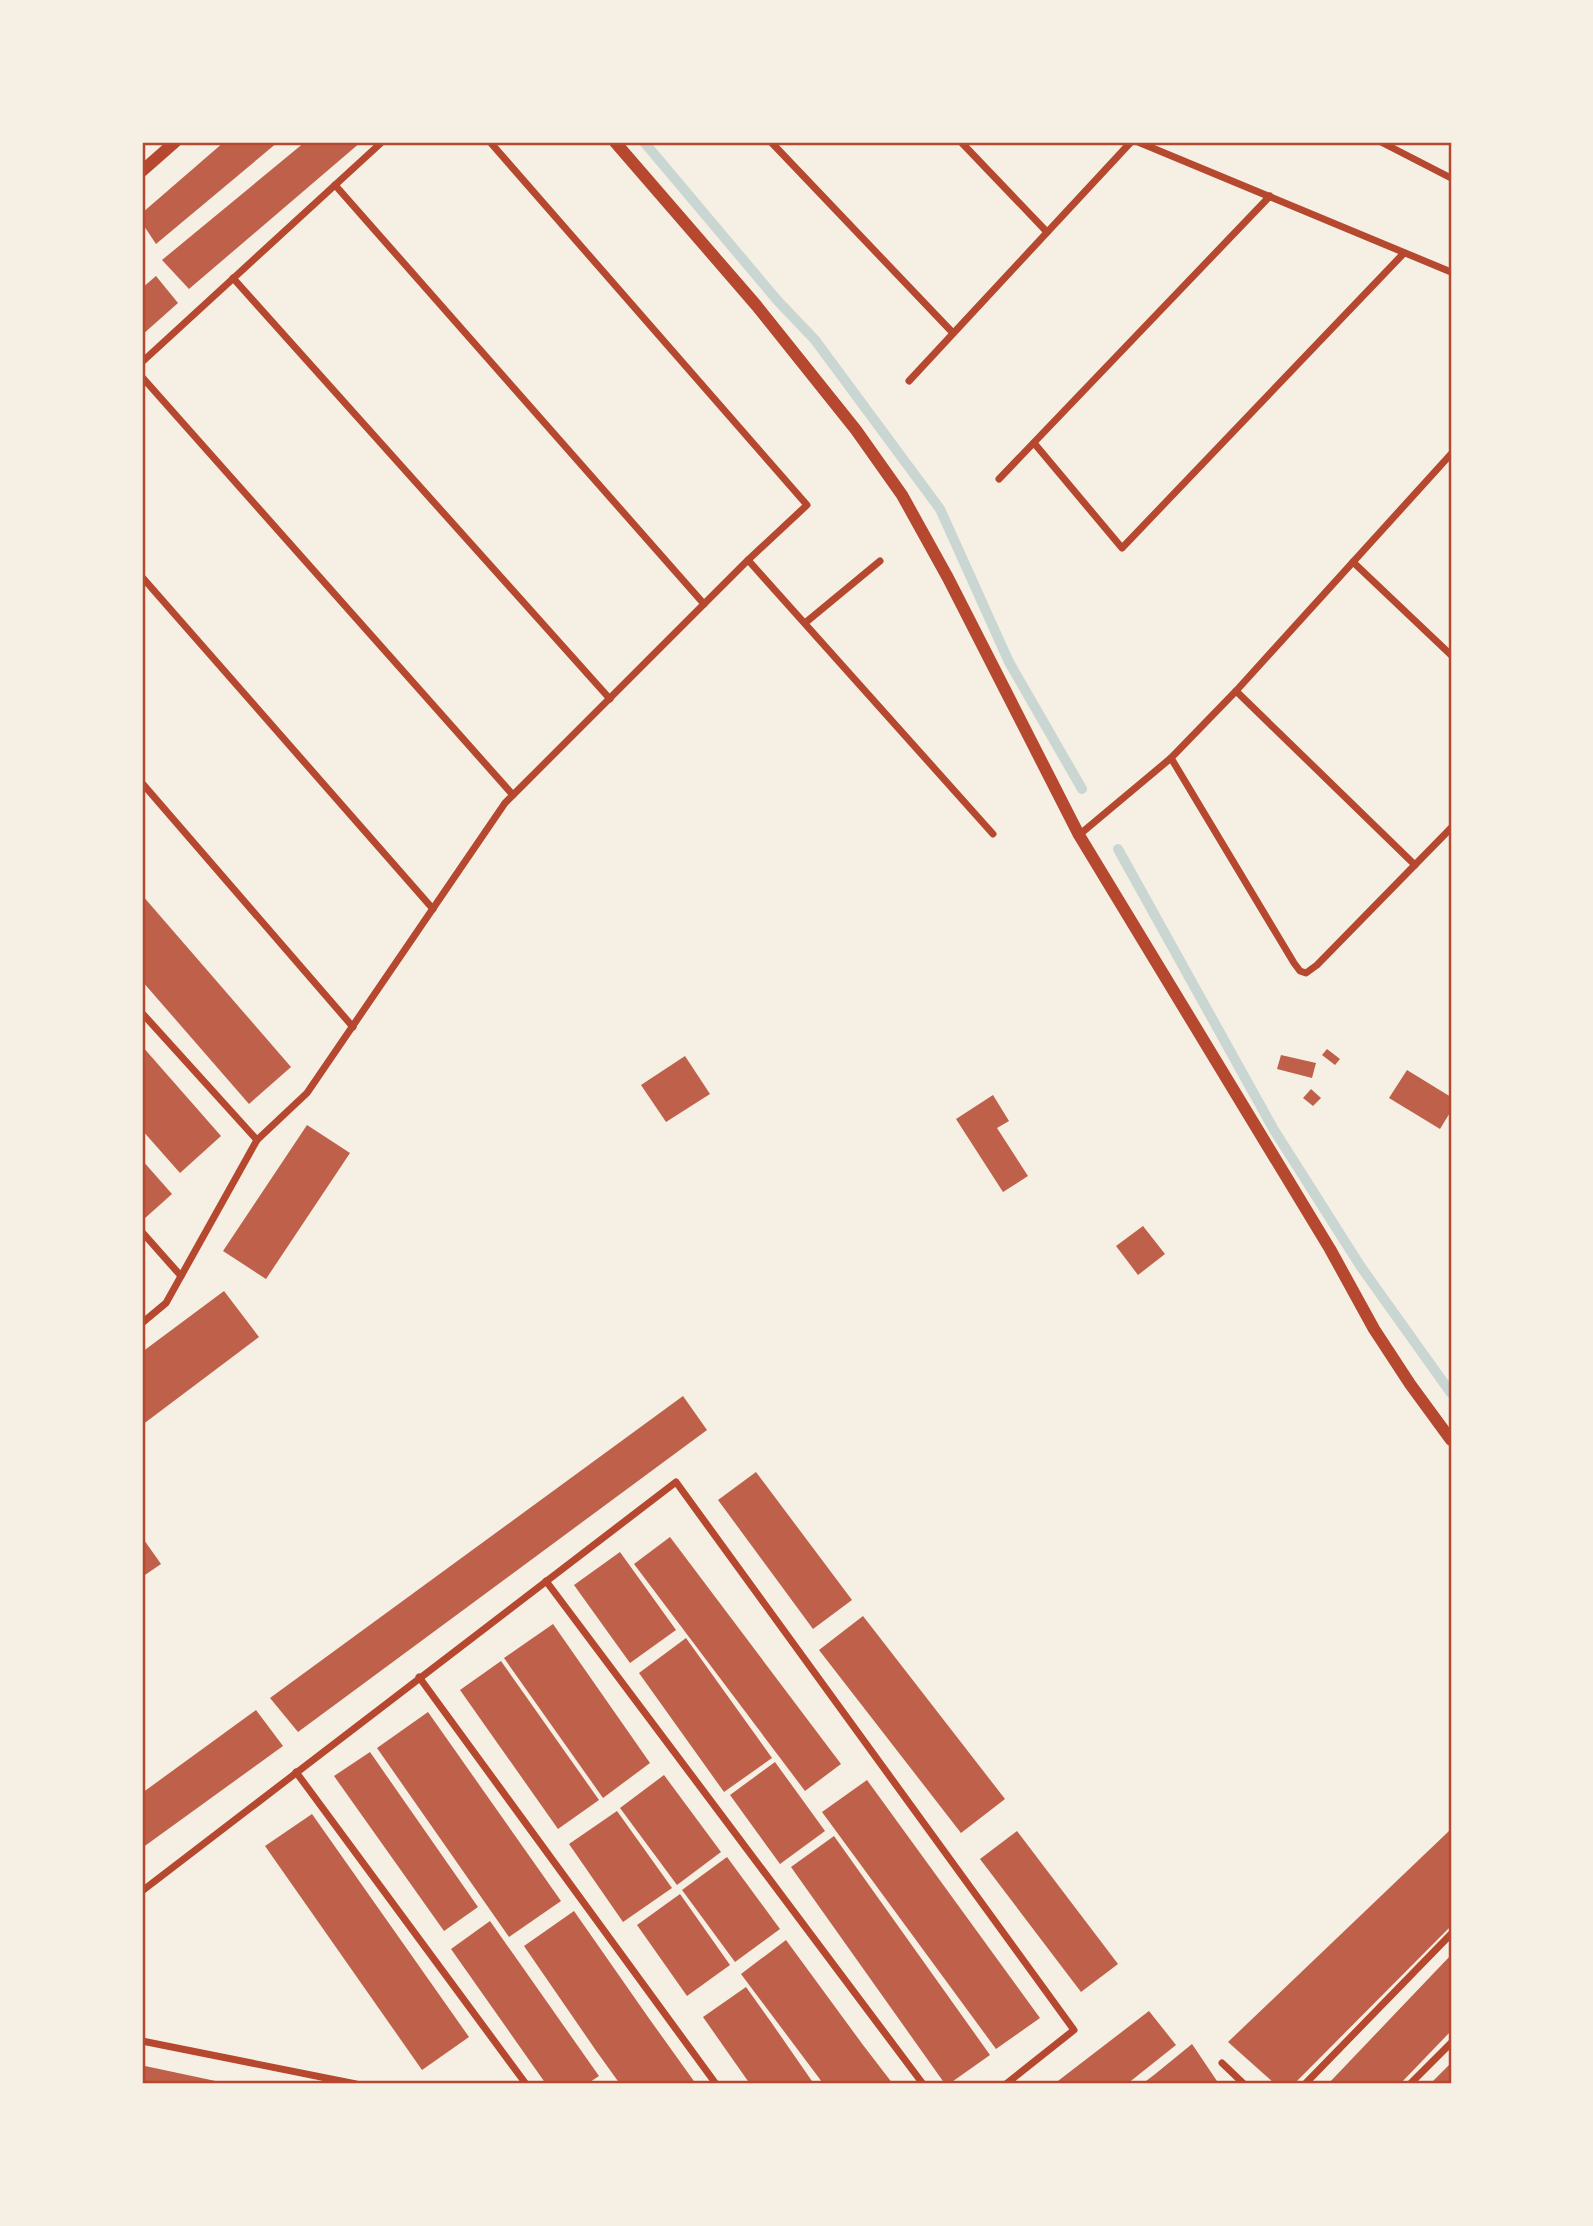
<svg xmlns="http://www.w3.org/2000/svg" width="1593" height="2226" font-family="Lora,serif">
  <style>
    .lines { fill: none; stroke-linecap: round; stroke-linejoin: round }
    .stream { stroke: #c9d6d2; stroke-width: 10 }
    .building { fill: #bf614a }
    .minor { stroke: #b5482f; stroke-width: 7 }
    .tertiary { stroke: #b5482f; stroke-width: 12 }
    .neatline { fill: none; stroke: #b5482f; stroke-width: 2.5 }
  </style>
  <rect width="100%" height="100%" fill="#f6efe4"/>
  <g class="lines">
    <g class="stream">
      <polyline points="644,142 777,300 815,340 940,509 1009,662 1082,789"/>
      <polyline points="1118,849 1274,1130 1361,1267 1451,1393"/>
    </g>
  </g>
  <g class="building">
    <polygon points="224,142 278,142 156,244 142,223 142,213"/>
    <polygon points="305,142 361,142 189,289 162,260"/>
    <polygon points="156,276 178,303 142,335 142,288"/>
    <polygon points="142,895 291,1067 249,1104 142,981"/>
    <polygon points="142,1046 221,1136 180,1173 142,1130"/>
    <polygon points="1327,1049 1340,1059 1335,1065 1322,1055"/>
    <polygon points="1281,1055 1316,1063 1312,1078 1277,1069"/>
    <polygon points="685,1056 710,1094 666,1122 641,1085"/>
    <polygon points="1407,1070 1451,1097 1451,1111 1440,1129 1389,1098"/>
    <polygon points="1311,1089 1321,1098 1313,1106 1303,1098"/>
    <polygon points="993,1095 1009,1121 997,1128 1028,1176 1003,1192 956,1119"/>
    <polygon points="307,1125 350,1153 266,1279 223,1251"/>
    <polygon points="142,1160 172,1194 144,1219 142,1216"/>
    <polygon points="1143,1226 1165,1254 1138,1275 1116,1246"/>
    <polygon points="224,1291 259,1337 142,1425 142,1352"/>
    <polygon points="683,1396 707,1430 298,1732 270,1698"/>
    <polygon points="756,1472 852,1600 813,1629 718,1500"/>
    <polygon points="142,1537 161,1564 142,1577"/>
    <polygon points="670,1537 841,1764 805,1791 634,1564"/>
    <polygon points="620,1552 676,1630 630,1663 574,1585"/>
    <polygon points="863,1616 1005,1799 961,1833 819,1650"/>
    <polygon points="553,1624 650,1763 603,1798 504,1658"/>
    <polygon points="686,1638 772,1758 724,1792 639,1673"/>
    <polygon points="501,1661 599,1800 558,1829 460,1690"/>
    <polygon points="256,1710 283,1746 142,1848 142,1793"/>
    <polygon points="428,1712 561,1901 509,1937 377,1748"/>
    <polygon points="370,1752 478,1907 444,1931 334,1776"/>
    <polygon points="775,1762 825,1831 780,1864 730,1795"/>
    <polygon points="664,1775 721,1852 677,1885 620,1808"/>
    <polygon points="867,1780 1040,2018 996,2049 822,1812"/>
    <polygon points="617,1811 672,1888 623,1922 569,1844"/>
    <polygon points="312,1814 469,2037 422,2070 265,1846"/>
    <polygon points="1017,1831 1118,1964 1081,1992 980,1859"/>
    <polygon points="1449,1831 1451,1833 1451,1926 1294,2084 1275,2084 1228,2042"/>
    <polygon points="834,1836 990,2055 949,2084 945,2084 791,1867"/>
    <polygon points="727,1857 780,1929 735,1962 682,1890"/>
    <polygon points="680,1894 730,1965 687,1996 637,1925"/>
    <polygon points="574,1911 648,2017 696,2084 620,2084 597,2052 524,1946"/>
    <polygon points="490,1921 599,2076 587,2084 546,2084 451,1949"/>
    <polygon points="786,1940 863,2045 893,2084 823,2084 819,2078 741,1974"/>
    <polygon points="1451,1955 1451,2031 1425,2058 1400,2084 1328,2084"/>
    <polygon points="746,1987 771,2022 814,2084 750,2084 703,2017"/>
    <polygon points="1149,2011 1176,2045 1127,2084 1054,2084"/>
    <polygon points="1192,2044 1219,2084 1142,2084 1154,2075"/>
    <polygon points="1451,2063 1451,2084 1430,2084"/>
    <polygon points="145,2066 225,2083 225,2084 142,2084"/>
  </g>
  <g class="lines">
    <g class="minor">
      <polyline points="771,142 953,333"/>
      <polyline points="961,142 1047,232"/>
      <polyline points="1138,142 1451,272"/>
      <polyline points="1381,142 1451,178"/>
      <polyline points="335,185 704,604"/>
      <polyline points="233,278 610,699"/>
      <polyline points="142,362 382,142"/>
      <polyline points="142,377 513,795"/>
      <polyline points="909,381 1131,142"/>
      <polyline points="1034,443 1122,548 1404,253"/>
      <polyline points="999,479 1270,196"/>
      <polyline points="748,560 993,834"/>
      <polyline points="1353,562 1451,655"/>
      <polyline points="142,577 433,909"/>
      <polyline points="805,623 880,561"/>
      <polyline points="1236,691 1415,865"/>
      <polyline points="1171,758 1294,963 1300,971 1306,973 1317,965 1451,828"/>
      <polyline points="142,783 353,1027"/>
      <polyline points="1079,835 1171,758 1236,691 1451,454"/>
      <polyline points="142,1013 257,1140"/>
      <polyline points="142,1232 181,1276"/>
      <polyline points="142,1323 166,1303 257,1140 307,1093 505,803 748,560 807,505 490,142"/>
      <polyline points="546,1581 923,2084"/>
      <polyline points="419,1677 716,2084"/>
      <polyline points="296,1772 526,2084"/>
      <polyline points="142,1891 676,1482 1074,2030 1006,2084"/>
      <polyline points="142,2041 356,2084"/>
      <polyline points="1222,2063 1244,2084"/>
      <polyline points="1305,2084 1451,1934"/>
      <polyline points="1410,2084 1451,2043"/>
    </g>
    <g class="tertiary">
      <polyline points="615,142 756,305 856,430 902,495 948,578 1079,835 1330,1249 1374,1329 1410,1384 1451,1440"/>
      <polyline points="142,171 175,142"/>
    </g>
  </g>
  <rect width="1593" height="2226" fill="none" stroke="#f6efe4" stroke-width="287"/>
  <rect x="144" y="144" width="1306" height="1938" class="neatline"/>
</svg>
